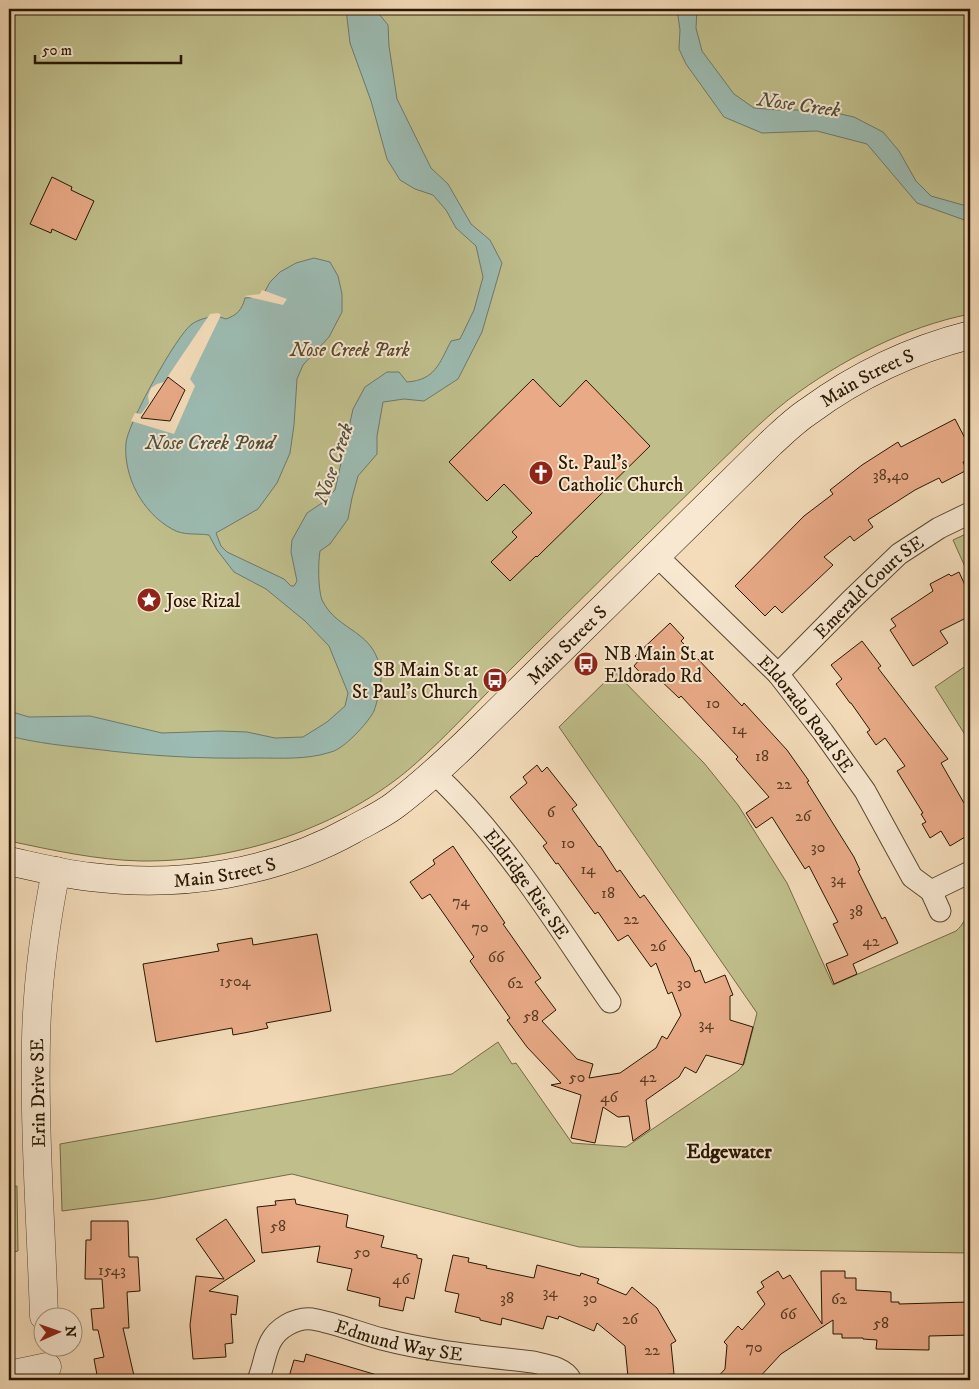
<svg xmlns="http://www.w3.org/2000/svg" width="979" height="1389" font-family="'IM FELL DW Pica',serif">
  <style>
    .green { fill: #c0bf8c; stroke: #746b46 }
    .water { fill: #9cbbb2; stroke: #6d796b }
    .pier { fill: #f4dcba }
    .building { fill: #e9aa87; stroke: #271700 }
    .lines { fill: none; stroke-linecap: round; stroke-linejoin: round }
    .minor-casing { stroke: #5a482e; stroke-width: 23 }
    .tertiary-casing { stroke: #5a482e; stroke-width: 29 }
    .secondary-casing { stroke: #271700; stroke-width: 29 }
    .minor { stroke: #f8e8d2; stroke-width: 21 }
    .tertiary { stroke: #f8e8d2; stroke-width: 28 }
    .secondary { stroke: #f8e8d2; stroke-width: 28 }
    .labels { text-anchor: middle; stroke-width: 4; stroke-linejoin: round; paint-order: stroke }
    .number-label { font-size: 16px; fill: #583c22 }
    .park-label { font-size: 19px; font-style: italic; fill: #55492a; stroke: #f8e8d2 }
    .street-label { font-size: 19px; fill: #271700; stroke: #f8e8d2 }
    .poi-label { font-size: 19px; fill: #271700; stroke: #f8e8d2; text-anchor: start }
    .water-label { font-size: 20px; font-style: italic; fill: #50503e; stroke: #f8e8d2 }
    .neighbourhood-label { font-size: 20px; font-weight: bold; fill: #271700; stroke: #f8e8d2 }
  </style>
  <rect width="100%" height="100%" fill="#f4dcba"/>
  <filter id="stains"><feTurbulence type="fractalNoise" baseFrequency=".004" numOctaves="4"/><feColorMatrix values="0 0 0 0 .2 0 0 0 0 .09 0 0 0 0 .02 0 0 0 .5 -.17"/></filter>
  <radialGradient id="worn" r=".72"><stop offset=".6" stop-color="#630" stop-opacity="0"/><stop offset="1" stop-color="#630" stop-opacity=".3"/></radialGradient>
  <g class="green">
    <path d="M9,9h961v305c-65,13 -129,46 -182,86 -27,21 -52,47 -77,71 -66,65 -132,130 -198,196 -33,32 -64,67 -99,98 -72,63 -178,97 -273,96 -45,-1 -89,-11 -132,-20z"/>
    <polygon points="970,532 970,578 953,540"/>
    <polygon points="970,663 970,741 969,741 935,687"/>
    <path d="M615,672l89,91 34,42 49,78 46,102 123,-54c14,-12 11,-26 14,-42v364l-391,-6 -287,-73 -137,25 -93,12 -2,-67 392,-70 46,-32 14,22 4,-1 56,80 54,4 112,-76 6,-7 13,-51 -198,-286z"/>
    <polygon points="17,1186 18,1251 9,1253 9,1187"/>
  </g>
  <g class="water">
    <path d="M346,9h29l13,16 1,21 8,53 34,69 17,16 23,40 19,16 12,23 -20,69 -24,47 -34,22 -20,-2 -21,3 -6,34v18l-19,22 -6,22 -4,21 -18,25 -10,7c-2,12 -2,38 2,49 16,33 54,29 59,74 1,8 -4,29 -7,37 -6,12 -30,38 -43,41 -24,8 -50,6 -75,6 -54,1 -108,-2 -162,-9 -29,-3 -57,-6 -85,-13v-25l20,6 61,-1 72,17 58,-2 27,1 28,6 28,-1 24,-15 18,-16 3,-13 -19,-47 -24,-25 -39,-32 -32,-17 -17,-22 -8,-15c-12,-2 -26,1 -37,-6 -29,-16 -49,-52 -46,-86 1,-18 51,-109 66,-119 7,-5 17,-7 25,-8l9,3c11,-4 16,-9 19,-21l17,-1 8,-15 10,-10 16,-9 18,-5 16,4 8,14 4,18v18l-13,25 -26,28 -6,14 -3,46 -4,28 -13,30 -19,26 -42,24 5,13 6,6 57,27 7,7h3l3,-5 -6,-29 1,-12 15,-27 15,-10 13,-13 18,-81 12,-22 22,-15h12l8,10c28,-2 32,-18 44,-41l9,-2 14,-29 9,-33 -7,-31 -20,-18 -10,-18 -13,-15 -18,-6 -15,-9 -13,-21 -16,-58 -21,-58z"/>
    <polygon points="677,9 697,9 696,28 702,51 734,94 754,108 780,110 823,110 854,117 883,132 899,151 916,181 931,196 970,207 970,222 917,203 867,144 817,131 762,133 724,117 686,64 679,49 680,30"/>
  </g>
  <g class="pier">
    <polygon points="262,290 287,299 283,305 244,296 260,294"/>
    <polygon points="218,313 221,315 190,379 195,386 174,434 131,421 135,413 141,414 149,403 148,396 151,388 157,384 164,382 210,314"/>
  </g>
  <g class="building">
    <polygon points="52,177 72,187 71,190 94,201 76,240 52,229 51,233 30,224"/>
    <polygon points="168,377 185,390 170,421 141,418"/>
    <polygon points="533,379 560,407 586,380 650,446 537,557 536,556 510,581 491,562 517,537 512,532 532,513 504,484 487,501 449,462"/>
    <polygon points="955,419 970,448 970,458 963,462 967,470 942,483 939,478 915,490 868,520 873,527 854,541 850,536 824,557 833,565 782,613 775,606 765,616 735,586 804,516 833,494 830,490 862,465 898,442 901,447"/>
    <polygon points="959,572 970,596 970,616 940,631 948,643 913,666 890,630 896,626 891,619 933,591 930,584 949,574 951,576"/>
    <polygon points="670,623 684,638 681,641 742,706 744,703 787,750 809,781 807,782 854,857 860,870 858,871 882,919 885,917 898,943 853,964 857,974 834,984 826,964 848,955 833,924 838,922 809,866 805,869 772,817 756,828 746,813 769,797 736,759 738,757 681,696 679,698 657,677 650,683 634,666 639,660 635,656"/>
    <polygon points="862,641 881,666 878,668 948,759 941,763 964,803 970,799 970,834 950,846 941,831 930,838 922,824 926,822 921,814 923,813 897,771 905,766 885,738 876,745 867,732 870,730 851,703 850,703 836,684 842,679 831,665"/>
    <polygon points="537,765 542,772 547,767 577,805 572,809 599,847 600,846 617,872 620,870 640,898 644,895 690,958 695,972 700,970 705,983 725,975 733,995 730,996 730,1020 753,1027 743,1065 706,1055 696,1073 685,1067 679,1077 646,1100 650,1129 633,1141 629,1116 618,1117 603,1107 595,1143 571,1138 581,1095 551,1085 561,1083 527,1047 507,1020 510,1018 470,961 474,957 430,894 422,899 410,882 435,864 433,860 453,846 505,923 503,924 541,978 535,982 556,1010 542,1021 577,1059 593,1064 589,1078 620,1073 656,1048 662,1036 667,1039 681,1015 672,992 668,994 656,963 651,967 628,935 618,941 598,912 595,914 558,863 556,864 543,846 547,843 510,797 527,783 523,777"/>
    <polygon points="317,934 331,1011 266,1023 268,1028 249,1032 233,1035 232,1028 156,1042 143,964 219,951 217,944 252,938 253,945"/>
    <polygon points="295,1199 296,1204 348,1215 346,1227 384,1236 381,1247 417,1255 417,1258 422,1259 414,1299 406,1297 403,1311 379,1306 380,1298 347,1290 352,1269 317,1262 320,1246 262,1253 257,1207 276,1205 275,1201"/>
    <polygon points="226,1219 255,1261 209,1291 238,1296 236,1315 231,1314 233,1343 225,1344 226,1357 193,1359 190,1325 196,1276 224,1279 196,1239"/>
    <polygon points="91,1221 128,1221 129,1257 138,1257 140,1291 127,1292 129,1328 123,1328 135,1380 98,1380 94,1359 104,1357 98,1330 93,1330 91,1309 104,1308 102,1279 85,1279 86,1240 91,1240"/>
    <polygon points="453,1255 469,1258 468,1262 487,1266 486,1268 534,1278 537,1265 580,1276 581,1273 599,1279 597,1283 626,1295 632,1287 657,1308 676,1341 671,1344 674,1374 628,1377 625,1346 597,1323 594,1331 559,1316 558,1319 547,1316 543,1329 502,1318 501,1325 480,1320 480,1318 455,1312 459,1294 445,1291"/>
    <polygon points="778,1271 783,1279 790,1275 822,1324 821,1271 845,1271 845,1278 856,1278 856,1290 891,1292 891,1302 899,1302 899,1304 969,1302 970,1335 929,1336 929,1350 876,1349 877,1340 863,1339 863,1338 842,1338 842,1334 833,1334 833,1320 781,1354 757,1380 715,1380 725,1369 727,1345 724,1342 738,1326 742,1330 765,1304 757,1292 764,1287 761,1282"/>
    <polygon points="306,1354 377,1375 376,1380 288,1380 294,1360 304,1362"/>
  </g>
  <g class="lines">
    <defs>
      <g id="minor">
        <path id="s1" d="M656,555l122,119 45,58 42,59 47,86 19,14 39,-19"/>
        <path id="s2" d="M778,674l72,-73 49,-47 40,-26 31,-15"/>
        <path id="s3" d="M434,773c71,66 121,150 176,229"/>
        <polyline points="931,891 940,911"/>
        <path id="s4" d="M258,1380c9,-21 6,-42 29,-55 7,-4 17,-7 25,-6 24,4 47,14 70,20 50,13 100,17 151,23 13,3 31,5 38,18"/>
      </g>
      <g id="tertiary">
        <path d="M44,1316c-3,-91 -10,-184 -8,-276 1,-57 9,-114 20,-169"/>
        <polyline points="9,1375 47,1367"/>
      </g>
      <g id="secondary">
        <path id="s5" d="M9,861c27,6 54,13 82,16 89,11 182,-3 261,-47 14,-8 30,-15 43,-25 25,-19 48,-40 71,-62l305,-300c12,-11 24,-23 38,-32 49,-36 102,-61 161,-76"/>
      </g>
    </defs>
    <use href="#minor" class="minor-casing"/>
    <use href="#tertiary" class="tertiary-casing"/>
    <use href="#secondary" class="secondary-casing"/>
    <use href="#minor" class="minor"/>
    <use href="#tertiary" class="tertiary"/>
    <use href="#secondary" class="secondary"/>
  </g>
  <defs>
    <symbol id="church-disc" viewBox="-11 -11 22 22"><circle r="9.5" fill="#8f2418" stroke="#f8e8d2"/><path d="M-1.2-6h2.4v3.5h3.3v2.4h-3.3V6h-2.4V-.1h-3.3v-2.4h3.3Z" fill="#fff"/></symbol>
    <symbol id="sight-disc" viewBox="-11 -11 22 22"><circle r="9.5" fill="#8f2418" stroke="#f8e8d2"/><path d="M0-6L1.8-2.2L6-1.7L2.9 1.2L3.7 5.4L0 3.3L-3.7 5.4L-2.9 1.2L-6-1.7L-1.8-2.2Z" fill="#fff"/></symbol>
    <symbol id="bus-disc" viewBox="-11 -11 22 22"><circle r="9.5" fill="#8f2418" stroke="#f8e8d2"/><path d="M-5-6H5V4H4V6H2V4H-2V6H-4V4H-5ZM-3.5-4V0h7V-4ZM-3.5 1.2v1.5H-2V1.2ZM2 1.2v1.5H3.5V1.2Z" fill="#fff"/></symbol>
  </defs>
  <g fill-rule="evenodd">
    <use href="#church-disc" x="527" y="459" width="28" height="28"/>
    <use href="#sight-disc" x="135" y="586" width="28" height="28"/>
    <use href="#bus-disc" x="572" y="650" width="28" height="28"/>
    <use href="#bus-disc" x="481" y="666" width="28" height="28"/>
  </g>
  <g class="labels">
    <g class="number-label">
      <text x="891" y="480">38,40</text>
      <text x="713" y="708">10</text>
      <text x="739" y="734">14</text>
      <text x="762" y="761">18</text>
      <text x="784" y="789">22</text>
      <text x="551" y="817">6</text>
      <text x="803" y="821">26</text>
      <text x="568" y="848">10</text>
      <text x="818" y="852">30</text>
      <text x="588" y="874">14</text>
      <text x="838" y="884">34</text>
      <text x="608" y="898">18</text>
      <text x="461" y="906">74</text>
      <text x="856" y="916">38</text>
      <text x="631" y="924">22</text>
      <text x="480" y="932">70</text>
      <text x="871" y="946">42</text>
      <text x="658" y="951">26</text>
      <text x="496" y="962">66</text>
      <text x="235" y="986">1504</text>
      <text x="515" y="988">62</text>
      <text x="684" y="988">30</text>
      <text x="531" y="1021">58</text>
      <text x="706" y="1029">34</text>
      <text x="577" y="1082">50</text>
      <text x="648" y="1082">42</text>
      <text x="609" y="1102">46</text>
      <text x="278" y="1231">58</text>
      <text x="362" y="1257">50</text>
      <text x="112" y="1275">1543</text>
      <text x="401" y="1284">46</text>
      <text x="550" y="1297">34</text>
      <text x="507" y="1303">38</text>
      <text x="590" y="1303">30</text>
      <text x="839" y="1304">62</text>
      <text x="788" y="1319">66</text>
      <text x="630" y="1324">26</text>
      <text x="881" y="1328">58</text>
      <text x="754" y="1352">70</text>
      <text x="652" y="1355">22</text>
    </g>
    <g class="park-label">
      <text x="350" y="356">Nose Creek Park</text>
    </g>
    <g class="street-label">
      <text dy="7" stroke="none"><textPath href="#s5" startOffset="1042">Main Street S</textPath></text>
      <text dy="7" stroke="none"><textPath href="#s2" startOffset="126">Emerald Court SE</textPath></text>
      <text dy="7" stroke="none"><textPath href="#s5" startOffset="638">Main Street S</textPath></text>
      <text dy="7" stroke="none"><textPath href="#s1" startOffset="219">Eldorado Road SE</textPath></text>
      <text dy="7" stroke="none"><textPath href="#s5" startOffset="218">Main Street S</textPath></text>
      <text dy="7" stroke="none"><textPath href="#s3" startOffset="145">Eldridge Rise SE</textPath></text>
      <text transform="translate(37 1093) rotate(-91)" y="7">Erin Drive SE</text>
      <text dy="7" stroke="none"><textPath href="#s4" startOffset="180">Edmund Way SE</textPath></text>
    </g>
    <g class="poi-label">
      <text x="558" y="469">St. Paul's<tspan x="558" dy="22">Catholic Church</tspan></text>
      <text x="166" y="607">Jose Rizal</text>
      <text x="604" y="660">NB Main St at<tspan x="604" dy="22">Eldorado Rd</tspan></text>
      <text x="478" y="676" text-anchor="end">SB Main St at<tspan x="478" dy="22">St Paul's Church</tspan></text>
    </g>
    <g class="water-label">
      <text transform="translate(799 104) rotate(8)" y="7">Nose Creek</text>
      <text x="210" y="449">Nose Creek Pond</text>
      <text transform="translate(333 463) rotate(-71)" y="7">Nose Creek</text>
    </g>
    <g class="neighbourhood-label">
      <text x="729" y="1158">Edgewater</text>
    </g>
  </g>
  <rect width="979" height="1389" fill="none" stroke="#f4dcba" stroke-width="30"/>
  <rect x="10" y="10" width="959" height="1369" fill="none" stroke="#271700" stroke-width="2.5"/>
  <rect x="15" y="15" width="949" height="1359" fill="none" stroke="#271700"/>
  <g transform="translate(58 1332) rotate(88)"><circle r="24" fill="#f8e8d2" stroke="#a4947e"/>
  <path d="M0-4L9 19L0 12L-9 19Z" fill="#8f2418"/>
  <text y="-8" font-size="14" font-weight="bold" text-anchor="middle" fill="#271700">N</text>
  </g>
  <path d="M35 55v8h146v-8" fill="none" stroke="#271700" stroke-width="2.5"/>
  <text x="42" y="55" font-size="15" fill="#271700" stroke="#f8e8d2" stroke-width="4" paint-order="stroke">50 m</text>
  <rect width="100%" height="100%" filter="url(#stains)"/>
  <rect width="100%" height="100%" fill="url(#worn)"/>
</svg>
